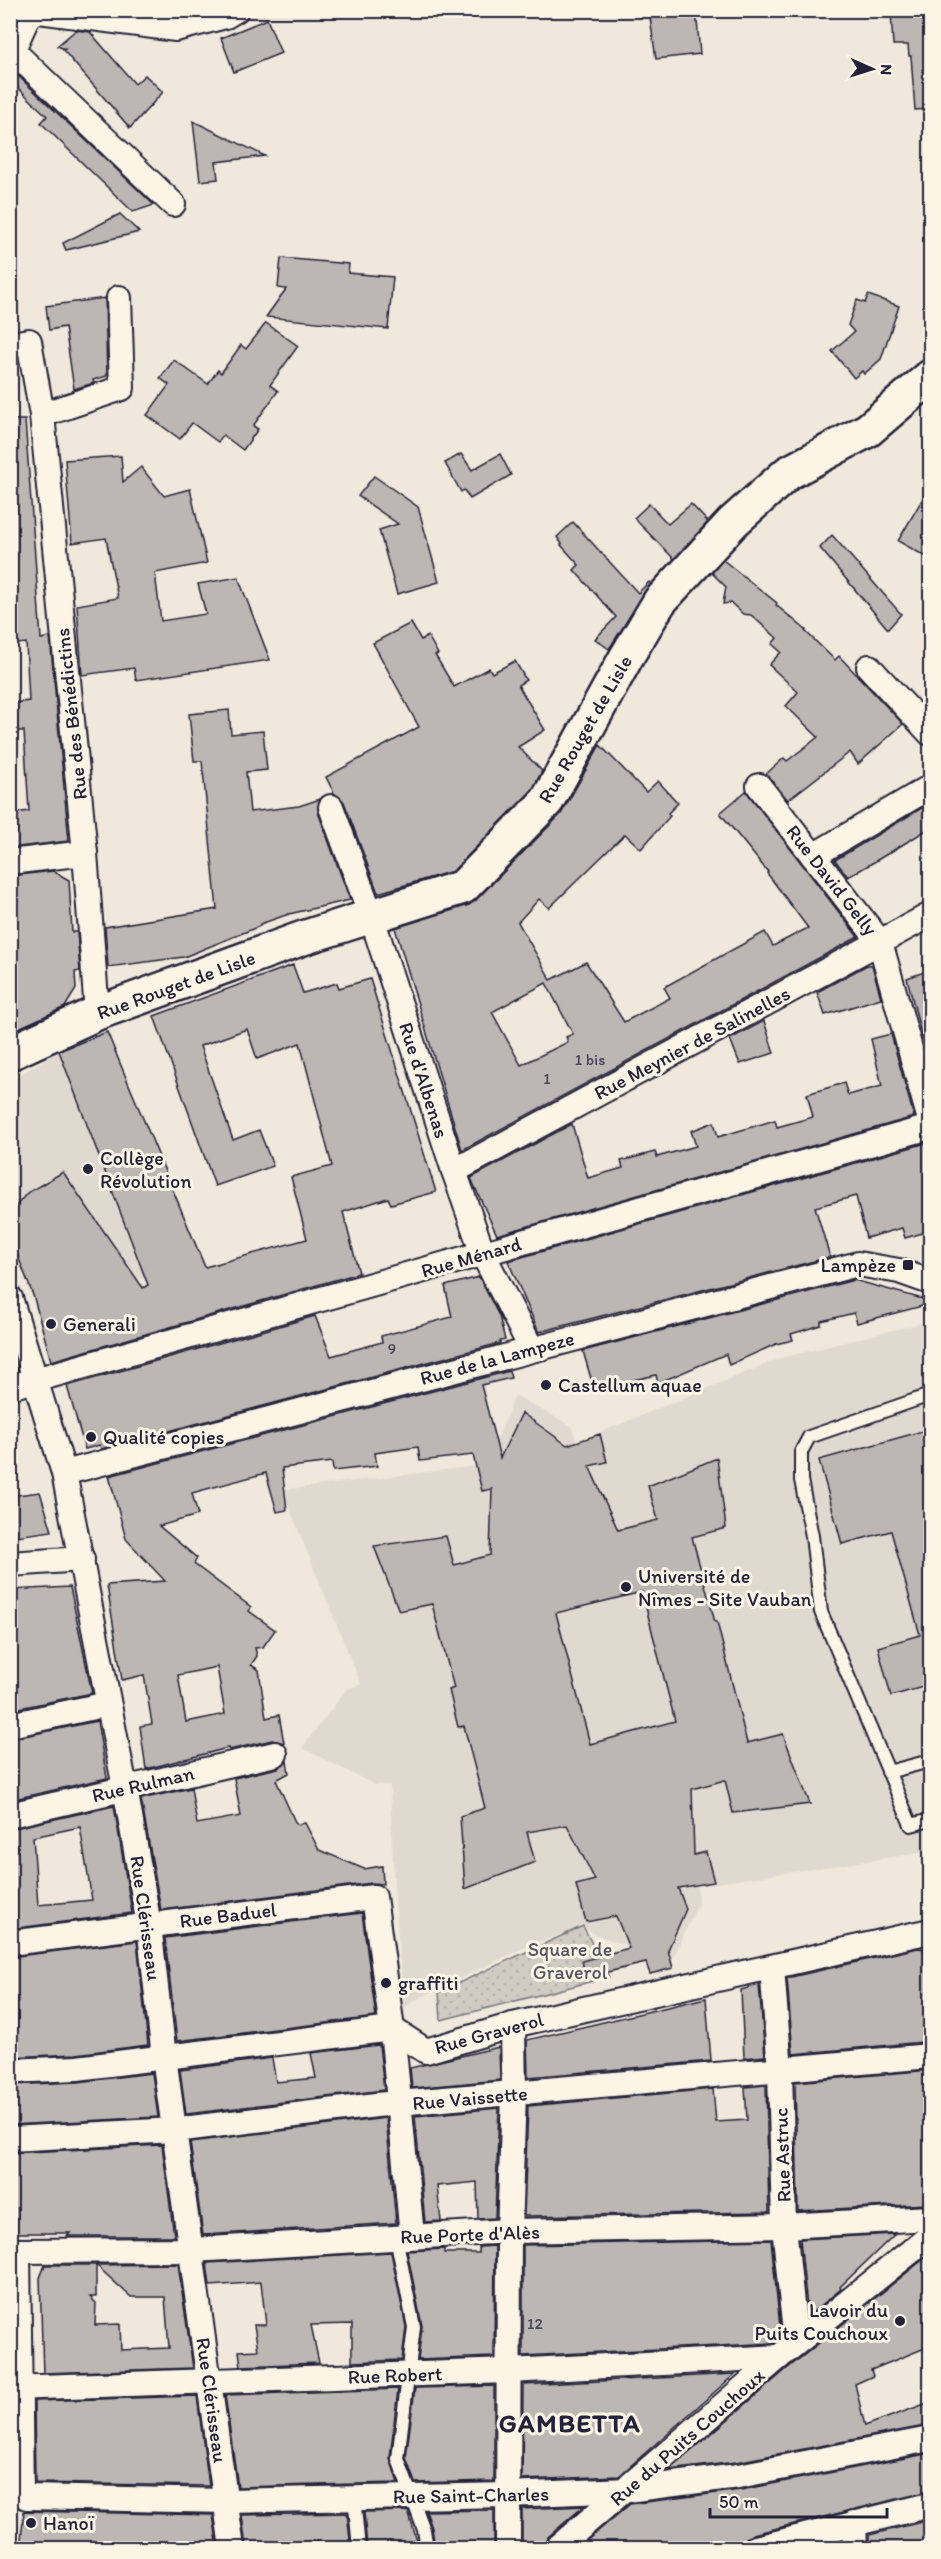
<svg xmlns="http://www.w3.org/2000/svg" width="941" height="2559" font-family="Itim,sans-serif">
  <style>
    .built { fill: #e0d9cf }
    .green { fill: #d1cbc3; stroke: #7a767f; stroke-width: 1.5 }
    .garden { fill: url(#garden-dots); stroke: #7a767f; stroke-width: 1.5 }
    .building { fill: #bcb7b3; stroke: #22223b; stroke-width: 1.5; fill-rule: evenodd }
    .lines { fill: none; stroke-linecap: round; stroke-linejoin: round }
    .lane-casing { stroke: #22223b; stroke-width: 16 }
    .street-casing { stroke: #22223b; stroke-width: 28 }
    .secondary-casing { stroke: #22223b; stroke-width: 38 }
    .lane { stroke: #fcf5e5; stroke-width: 12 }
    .street { stroke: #fcf5e5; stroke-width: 24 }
    .secondary { stroke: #fcf5e5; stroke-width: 33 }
    .poi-dot { fill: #22223b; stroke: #fcf5e5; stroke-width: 2 }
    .labels { text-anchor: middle; stroke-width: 6; stroke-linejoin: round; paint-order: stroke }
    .number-label { font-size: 16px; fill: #484759 }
    .street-label { font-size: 20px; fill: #22223b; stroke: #fcf5e5 }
    .poi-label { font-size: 20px; fill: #22223b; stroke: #fcf5e5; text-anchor: start }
    .park-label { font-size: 20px; fill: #575564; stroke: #fcf5e5 }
    .district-label { font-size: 26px; font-weight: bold; letter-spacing: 1.5px; fill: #22223b; stroke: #fcf5e5 }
  </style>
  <defs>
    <pattern id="garden-dots" width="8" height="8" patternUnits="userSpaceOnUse" patternTransform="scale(1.5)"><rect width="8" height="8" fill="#d1cbc3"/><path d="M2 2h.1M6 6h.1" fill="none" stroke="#b3aea8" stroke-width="1.8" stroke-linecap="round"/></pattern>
  </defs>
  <rect width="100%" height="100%" fill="#efe8db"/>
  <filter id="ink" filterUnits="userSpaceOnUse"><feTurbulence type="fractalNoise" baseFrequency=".0167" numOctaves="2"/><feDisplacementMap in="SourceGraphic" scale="12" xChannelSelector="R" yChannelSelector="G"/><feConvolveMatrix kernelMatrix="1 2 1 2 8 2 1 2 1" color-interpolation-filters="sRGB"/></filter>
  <g filter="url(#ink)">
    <g class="built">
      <polygon points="107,1032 143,1117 137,1119 143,1134 149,1132 179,1204 174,1206 179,1222 185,1220 201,1256 175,1266 147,1281 139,1278 136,1286 11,1235 11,1080 59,1051"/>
      <polygon points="930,1321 930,1850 913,1854 697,1886 698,1904 671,1962 595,1934 582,1926 519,1950 417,1999 404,2008 394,1884 390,1785 375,1785 302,1748 346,1690 361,1684 282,1490 493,1464 492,1452 515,1395 571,1426 577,1442 781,1358"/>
    </g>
    <polygon class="green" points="88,11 217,11 191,18"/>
    <polygon class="garden" points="583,1926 609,1977 441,2020 439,1992"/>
    <g class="building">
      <polygon points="649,10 696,10 700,54 656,59"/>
      <polygon points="921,10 921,14 930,14 930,109 915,110 911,56 909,56 908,45 893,45 891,12"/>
      <polygon points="267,19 281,53 234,72 221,38"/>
      <polygon points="76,30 90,32 135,84 145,75 163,92 130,128 63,50 65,49 57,46"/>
      <polygon points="10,70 12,70 154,205 133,212 41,123 47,116 10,80"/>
      <polygon points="193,121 265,156 216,162 218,179 200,181"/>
      <polygon points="120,214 139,232 66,250 63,243"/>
      <polygon points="281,258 349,264 348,273 393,277 388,329 266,317 286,289 278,288"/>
      <polygon points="868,295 899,306 881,359 864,374 862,371 854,378 832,351 854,332 848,325 857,300 865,303"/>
      <polygon points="105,298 107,376 93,380 94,383 74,389 65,327 49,330 46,306"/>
      <polygon points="266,323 298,346 270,385 278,391 253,426 258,429 243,450 223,435 218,442 192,423 180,439 147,415 169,385 160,378 174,360 208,384 218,370 221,373 241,345 246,349"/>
      <polygon points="10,420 25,420 41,639 50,637 69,841 10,848 10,814 29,811 24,731 17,731 13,703 29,701 26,643 10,645"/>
      <polygon points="461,454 472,470 500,454 511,475 470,499 464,490 461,492 445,463"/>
      <polygon points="121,456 123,482 141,467 164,496 190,489 207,563 155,573 161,621 206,614 198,584 238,577 270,660 136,680 134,668 82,675 77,605 118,598 106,538 72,543 65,460"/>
      <polygon points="374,476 418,507 439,582 397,594 379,530 398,524 358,496"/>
      <polygon points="930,486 930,559 898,541"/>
      <polygon points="649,504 668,524 691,504 708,522 674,559 634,518"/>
      <polygon points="573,522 638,593 649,582 651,584 609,649 595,639 616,617 574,570 579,565 561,545 562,544 557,537"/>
      <polygon points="832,535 901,614 888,629 820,548"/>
      <polygon points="723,560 777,603 776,605 806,630 805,631 835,660 839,656 903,724 858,764 850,752 788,800 766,774 784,758 787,761 818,737 786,706 798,692 769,665 781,652 772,644 777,638 751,615 743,614 731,603 723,604 726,587 712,573"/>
      <polygon points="411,623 421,640 428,636 438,654 435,655 454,687 489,668 492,673 515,661 526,680 518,685 545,730 518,747 542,771 532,790 453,871 378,893 344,802 334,793 326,777 419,727 373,643"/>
      <polygon points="229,710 231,734 263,731 267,770 246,772 250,812 299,806 320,799 318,812 350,900 289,914 260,924 260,926 184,957 108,967 105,927 217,909 202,761 194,761 189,714"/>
      <path d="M600,745l46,47 12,-11 20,22 -10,10 2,3 -29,33 -16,-15 -76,74 -10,-9 -21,23 33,58 35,-18 38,60 46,-24 -6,-11 101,-55 8,14 35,-18 -41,-55 1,-1 -48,-59 26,-22 112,146 -396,213 -67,-222 74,-23 7,-5 85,-86zM546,983l27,51 -7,3 2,5 -47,23 -29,-53z"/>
      <polygon points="930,803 930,828 874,862 848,877 835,860"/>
      <polygon points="53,871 69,880 72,932 77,932 80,971 75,972 76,989 65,1007 10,1032 10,876"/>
      <polygon points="293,965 303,993 337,983 339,988 370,979 436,1192 391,1204 388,1198 343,1212 359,1273 51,1361 34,1298 10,1235 10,1213 27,1193 63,1172 143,1288 148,1285 59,1051 107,1032 205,1267 307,1239 291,1177 332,1166 300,1043 257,1059 247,1029 200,1046 233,1140 259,1130 273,1166 215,1186 154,1016"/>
      <polygon points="867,965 872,965 881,998 825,1015 817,992"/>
      <polygon points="930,970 930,1069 907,978"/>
      <polygon points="764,1021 774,1053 740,1064 730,1039"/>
      <polygon points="891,1034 914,1117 497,1235 474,1185 471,1178 572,1124 588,1178 623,1168 621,1161 655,1152 657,1157 696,1146 691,1131 714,1122 718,1137 775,1120 777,1127 813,1117 807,1094 844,1083 848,1095 882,1086 871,1039"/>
      <polygon points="930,1142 930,1231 905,1238 902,1228 866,1238 856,1196 815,1207 830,1257 539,1332 508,1261"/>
      <polygon points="479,1277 499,1316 505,1340 500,1341 500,1343 101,1449 100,1445 85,1449 67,1386 315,1316 331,1356 382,1342 381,1336 452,1317 445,1286"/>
      <polygon points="854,1280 930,1301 930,1304 857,1323 854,1313 821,1321 821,1325 791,1334 793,1340 776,1344 729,1365 726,1354 658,1383 656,1375 594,1389 583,1351"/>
      <path d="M509,1371l2,7 -30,7 19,73 22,-45 45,32 33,-11 7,28 -18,4 29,64 40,-10 -10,-34 69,-28 9,70 -34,9 23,85h2l30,121 36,-9 27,70 -77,9 -8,-33 -33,9 2,66 12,-3 8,30 -36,6 8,21 -18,41 5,18 -23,6 -4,-11 -60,14 -4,-16 47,-13 -13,-32 -30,6 -10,-37 19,-5 -28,-55 -40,7 8,30 -70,27 -5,-73 25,-8 -21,-82 -6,1 -9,-37 5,-2 -22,-84 -33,7 -25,-65 72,-10 8,29 36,-10 2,-66 -10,2 -9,-36 -53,6 -2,-14 -43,6 2,13 -44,5 -1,-9 -50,6 5,42 -10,2 -11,-39 -74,20 6,22 -39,11 38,32 -3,6 57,43 -2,4 26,19 -12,17 -8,1 2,8 -6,9 8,5 7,48 13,-3 5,28 -12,-3 -43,10 -1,-2 -82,21 -6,-43 12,-2 -8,-49 -22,5 -15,-95 58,-4 -39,-42 -17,-63zM642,1592l33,129 -85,23 -34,-131zM217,1667l8,47 -39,8 -8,-47z"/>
      <polygon points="930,1429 930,1685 891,1696 878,1647 920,1635 891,1531 842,1544 819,1460"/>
      <polygon points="40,1492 52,1531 10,1537 10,1496"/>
      <polygon points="70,1587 92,1693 10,1710 10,1590"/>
      <polygon points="97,1721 107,1778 10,1800 10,1739"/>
      <polygon points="287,1761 289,1773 276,1780 296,1824 305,1823 319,1850 364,1869 382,1866 383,1884 372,1883 161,1910 141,1799 191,1788 197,1824 241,1816 234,1778 278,1768"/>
      <path d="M114,1806l18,107 -122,16v-100zM80,1827l12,73 -54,5 -5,-68z"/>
      <polygon points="362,1913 376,2017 177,2041 165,1938"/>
      <polygon points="137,1941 148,2045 76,2054 10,2057 10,1957"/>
      <polygon points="918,1948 930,1950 930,2011 926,2011 923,2042 793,2054 787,1978"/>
      <polygon points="759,1985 765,2056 744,2058 741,1990"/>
      <polygon points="706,1998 711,2061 528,2077 527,2040"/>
      <polygon points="379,2045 384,2090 186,2114 180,2070 272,2058 276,2082 316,2078 311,2053"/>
      <polygon points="499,2047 500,2080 412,2088 410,2068"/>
      <polygon points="930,2070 930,2200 927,2204 798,2211 795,2082"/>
      <polygon points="152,2073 158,2117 10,2125 10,2085 78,2082"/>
      <polygon points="766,2085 769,2212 524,2216 528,2106 713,2089 716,2122 747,2120 745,2087"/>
      <polygon points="499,2108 495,2218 478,2219 477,2182 437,2186 441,2221 425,2222 415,2116"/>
      <polygon points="386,2118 396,2223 203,2235 190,2142"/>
      <polygon points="162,2145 174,2236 67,2236 70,2233 10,2233 10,2153"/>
      <polygon points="895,2234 840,2287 841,2289 808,2316 800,2239"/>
      <polygon points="771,2240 781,2337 774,2343 523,2356 523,2245"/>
      <polygon points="495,2246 494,2357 418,2360 422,2326 407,2251 444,2249 444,2253 479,2253 479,2247"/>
      <polygon points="391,2252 406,2327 402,2360 352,2362 352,2324 311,2325 319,2363 241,2366 239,2351 258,2350 254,2325 266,2325 261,2282 210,2286 207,2263"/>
      <polygon points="930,2254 930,2346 871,2370 873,2376 855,2384 865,2426 930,2402 930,2425 736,2462 669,2470 788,2368"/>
      <polygon points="178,2264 193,2368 43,2373 40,2278 45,2265 96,2265 96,2297 90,2297 96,2303 95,2325 120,2324 121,2350 169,2348 165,2297 131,2297 96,2265"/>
      <polygon points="735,2374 619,2476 522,2480 523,2385"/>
      <polygon points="494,2386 494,2481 415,2483 406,2458 415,2388"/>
      <polygon points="398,2389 390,2458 398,2483 238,2487 225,2395"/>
      <polygon points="197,2396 209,2486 35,2483 34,2401"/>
      <polygon points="926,2454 930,2470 930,2491 753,2534 746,2538 742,2548 578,2548 630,2504 741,2490"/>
      <polygon points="584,2506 548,2537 543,2548 522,2548 522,2509"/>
      <polygon points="494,2510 494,2548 435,2548 432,2528 426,2511"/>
      <polygon points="24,2511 213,2515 218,2548 20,2548"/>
      <polygon points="408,2511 419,2548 367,2548 364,2512"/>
      <polygon points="347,2513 351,2548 319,2548 319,2542 274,2542 275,2548 246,2548 242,2515"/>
      <polygon points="930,2520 930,2548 869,2548 869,2535"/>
      <polygon points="840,2542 841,2548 813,2548"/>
    </g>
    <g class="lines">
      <defs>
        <g id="lane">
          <polyline points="930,1395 809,1437 801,1452 801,1480 812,1536 821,1612 911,1825 930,1820"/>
          <polyline points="888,1772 930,1761"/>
          <polyline points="396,2237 414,2327 398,2459 424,2530 427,2548"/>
          <polyline points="354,2497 359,2548"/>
        </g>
        <g id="street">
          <polyline points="13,51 173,204"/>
          <polyline points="10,56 29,14 39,11 176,29 226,16 236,10"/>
          <polyline points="10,344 29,341 42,415 85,853 97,1013"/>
          <polyline points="42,415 122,388 119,298"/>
          <polyline points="869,667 930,733"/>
          <polyline points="759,786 880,942 930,1120"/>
          <polyline points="331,807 372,918 454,1171 483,1254 531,1348"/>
          <polyline points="813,856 930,787"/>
          <polyline points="10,862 85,853"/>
          <polyline points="454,1171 930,915"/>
          <polyline points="10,1298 64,1473 125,1788 149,1925 164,2057 232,2548"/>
          <polyline points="10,1387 930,1127"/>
          <polyline points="64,1473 858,1264 899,1271 930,1282"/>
          <polyline points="10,1564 82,1559"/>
          <polyline points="10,1725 108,1704"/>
          <polyline points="10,1815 275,1754"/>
          <polyline points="10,1943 374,1897 392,2029 412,2236"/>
          <polyline points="772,1967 780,2070 784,2226 796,2343"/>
          <polyline points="10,2071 77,2068 392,2029 426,2051 513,2025 930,1931"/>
          <polyline points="10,2139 175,2130 376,2105 930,2056"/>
          <polyline points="10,2251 193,2250 509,2231 784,2226 930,2218"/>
          <polyline points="18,2251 21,2494"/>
          <polyline points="10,2388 509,2371 779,2357"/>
          <polyline points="21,2494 27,2497 227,2501 507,2495 627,2490 738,2476 930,2439"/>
          <polyline points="854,2523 855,2548"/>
          <polyline points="508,2548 509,2231 514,2094 513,2025"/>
          <polyline points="557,2548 779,2357 930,2236"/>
          <polyline points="756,2548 930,2505"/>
        </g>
        <polyline id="secondary" points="10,1053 97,1013 303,938 463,887 547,801 627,656 660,601 733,522 788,473 868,430 930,377"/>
      </defs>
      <use href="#lane" class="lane-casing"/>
      <use href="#street" class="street-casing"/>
      <use href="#secondary" class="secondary-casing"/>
      <use href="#lane" class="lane"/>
      <use href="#street" class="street"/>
      <use href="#secondary" class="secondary"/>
    </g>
  </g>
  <g class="poi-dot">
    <circle cx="88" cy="1169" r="6"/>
    <rect x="902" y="1259" width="12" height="12" rx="3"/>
    <circle cx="51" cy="1324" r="6"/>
    <circle cx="546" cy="1385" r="6"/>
    <circle cx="91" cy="1437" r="6"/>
    <circle cx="626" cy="1587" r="6"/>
    <circle cx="386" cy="1983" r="6"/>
    <circle cx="900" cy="2321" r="6"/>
    <circle cx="31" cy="2523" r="6"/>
  </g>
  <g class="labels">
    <g class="number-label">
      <text x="590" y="1065">1 bis</text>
      <text x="547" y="1084">1</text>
      <text x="392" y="1354">9</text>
      <text x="535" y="2329">12</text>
    </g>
    <g class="street-label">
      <text transform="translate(71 714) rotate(-96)" y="7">Rue des Bénédictins</text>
      <text transform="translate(585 729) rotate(-60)" y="7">Rue Rouget de Lisle</text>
      <text transform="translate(832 880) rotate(52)" y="7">Rue David Gelly</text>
      <text transform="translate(176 985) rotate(-20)" y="7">Rue Rouget de Lisle</text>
      <text transform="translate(692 1043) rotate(-28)" y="7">Rue Meynier de Salinelles</text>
      <text transform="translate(424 1080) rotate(72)" y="7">Rue d'Albenas</text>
      <text transform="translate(471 1257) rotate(-16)" y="7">Rue Ménard</text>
      <text transform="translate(497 1358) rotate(-15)" y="7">Rue de la Lampeze</text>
      <text transform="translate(143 1784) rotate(-13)" y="7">Rue Rulman</text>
      <text transform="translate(228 1915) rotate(-7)" y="7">Rue Baduel</text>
      <text transform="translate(146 1918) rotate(82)" y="7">Rue Clérisseau</text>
      <text transform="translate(489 2033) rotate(-15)" y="7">Rue Graverol</text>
      <text transform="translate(470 2098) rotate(-5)" y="7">Rue Vaissette</text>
      <text transform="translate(782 2155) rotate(-92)" y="7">Rue Astruc</text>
      <text transform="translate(470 2234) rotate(-2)" y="7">Rue Porte d'Alès</text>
      <text transform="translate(395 2375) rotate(-2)" y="7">Rue Robert</text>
      <text transform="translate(212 2400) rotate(82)" y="7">Rue Clérisseau</text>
      <text transform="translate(687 2437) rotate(-41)" y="7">Rue du Puits Couchoux</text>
      <text transform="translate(471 2495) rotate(-1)" y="7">Rue Saint-Charles</text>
    </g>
    <g class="poi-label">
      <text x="100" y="1165">Collège<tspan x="100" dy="23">Révolution</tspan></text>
      <text x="896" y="1272" text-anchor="end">Lampèze</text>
      <text x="63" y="1331">Generali</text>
      <text x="558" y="1392">Castellum aquae</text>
      <text x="103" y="1444">Qualité copies</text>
      <text x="638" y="1583">Université de<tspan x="638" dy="23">Nîmes - Site Vauban</tspan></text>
      <text x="398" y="1990">graffiti</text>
      <text x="888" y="2317" text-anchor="end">Lavoir du<tspan x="888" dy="23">Puits Couchoux</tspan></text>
      <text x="43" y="2530">Hanoï</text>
    </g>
    <g class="park-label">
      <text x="570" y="1956">Square de<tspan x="570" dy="23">Graverol</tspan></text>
    </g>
    <g class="district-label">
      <text x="570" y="2432">GAMBETTA</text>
    </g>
  </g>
  <rect width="941" height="2559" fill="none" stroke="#fcf5e5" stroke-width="36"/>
  <rect x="18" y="18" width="905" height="2523" fill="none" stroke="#22223b" stroke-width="2" filter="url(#ink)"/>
  <g transform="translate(872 69) rotate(93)" stroke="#fcf5e5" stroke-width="4.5" paint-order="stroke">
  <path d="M0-4.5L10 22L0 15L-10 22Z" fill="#22223b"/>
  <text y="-9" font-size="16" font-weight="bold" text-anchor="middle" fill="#22223b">N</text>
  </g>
  <path d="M710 2508v9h177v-9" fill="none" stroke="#22223b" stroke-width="3"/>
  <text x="719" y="2508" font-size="18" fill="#22223b" stroke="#fcf5e5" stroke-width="4.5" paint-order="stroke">50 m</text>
</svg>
